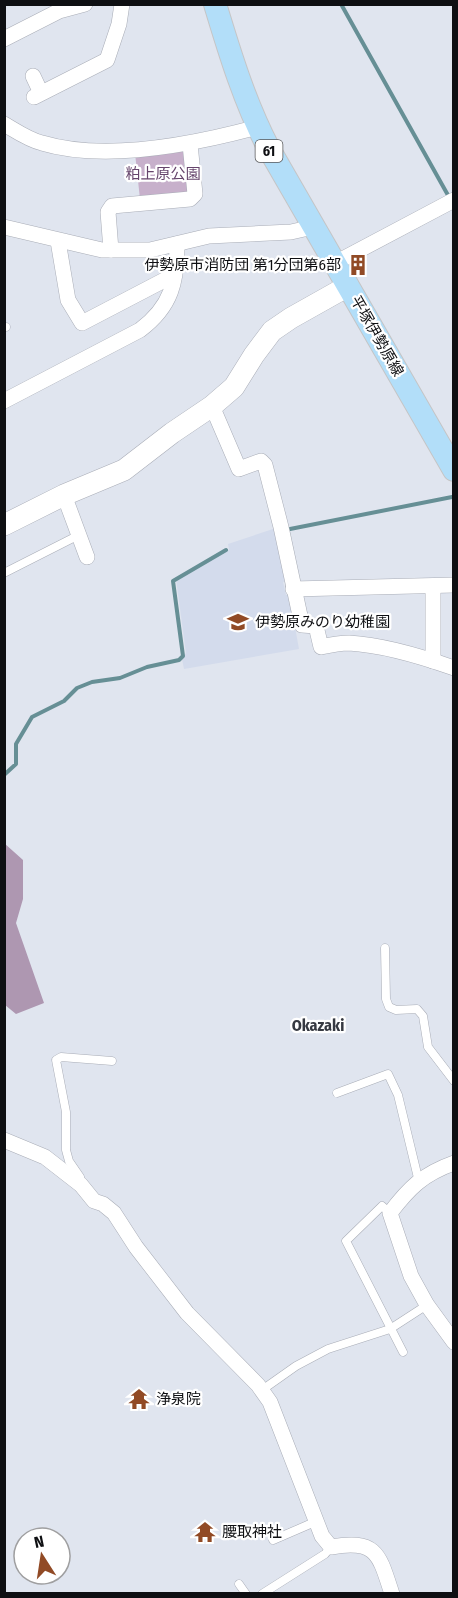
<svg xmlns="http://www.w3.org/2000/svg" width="458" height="1598" font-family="'Fira Sans Condensed','Noto Sans JP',sans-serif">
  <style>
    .built { fill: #d3dbec }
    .green { fill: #c7b0cb }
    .forest { fill: #ae97b1 }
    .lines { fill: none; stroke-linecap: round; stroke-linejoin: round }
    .stream { stroke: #668f95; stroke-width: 4 }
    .lane-casing { stroke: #a9adb7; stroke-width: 9 }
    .street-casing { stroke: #a9adb7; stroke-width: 16 }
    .secondary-casing { stroke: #a9adb7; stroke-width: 22 }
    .primary-casing { stroke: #c5c5c6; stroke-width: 24 }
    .lane { stroke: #fff; stroke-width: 8 }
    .street { stroke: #fff; stroke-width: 15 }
    .secondary { stroke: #fff; stroke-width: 21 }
    .primary { stroke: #b2def9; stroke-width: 22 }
    .labels { text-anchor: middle; stroke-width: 4.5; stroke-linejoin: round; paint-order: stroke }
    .shield { fill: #fff; stroke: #565759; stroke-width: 1.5 }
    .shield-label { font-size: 14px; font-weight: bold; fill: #0e0f12 }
    .park-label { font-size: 15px; fill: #66456c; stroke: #fff }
    .poi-label { font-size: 15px; fill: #0e0f12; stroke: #fff; text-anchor: start }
    .street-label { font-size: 15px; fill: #0e0f12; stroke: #fff }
    .neighbourhood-label { font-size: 16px; font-weight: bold; fill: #363941; stroke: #fff }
  </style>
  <rect width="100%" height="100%" fill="#e0e5ef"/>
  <polygon class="built" points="276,528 286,581 283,582 286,595 289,594 299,649 184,669 182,659 186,653 176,579 229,550 228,544"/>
  <polygon class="green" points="182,148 187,152 191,190 186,195 140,199 135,153"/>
  <polygon class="forest" points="4,843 23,860 23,899 16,923 44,1003 16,1014 5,1005"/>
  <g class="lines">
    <g class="stream">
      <polyline points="341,4 449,197"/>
      <polyline points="285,530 452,497"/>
      <polyline points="4,775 16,764 16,744 32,717 64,701 77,688 92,682 120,678 147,667 179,660 183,656 173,581 226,550"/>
    </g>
    <defs>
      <g id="lane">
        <polyline points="4,327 6,327"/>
        <polyline points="4,573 79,535"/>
        <polyline points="385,948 386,999 389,1007 396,1010 417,1009 423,1016 428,1047 454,1081"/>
        <polyline points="337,1093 388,1074 398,1095 419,1182"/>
        <polyline points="81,1181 80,1177 69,1161 66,1150 66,1112 56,1060 61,1057 112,1061"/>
        <polyline points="390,1213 382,1206 346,1241 403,1352"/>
        <polyline points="262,1390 296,1366 328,1349 390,1329 427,1305"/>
        <polyline points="273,1540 317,1521"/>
        <polyline points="239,1584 246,1594"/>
        <polyline points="262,1594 325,1554 331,1547"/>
      </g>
      <g id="street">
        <polyline points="4,39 59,11 85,4"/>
        <polyline points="33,76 41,93"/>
        <polyline points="34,97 107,60 119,24 122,4"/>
        <path d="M4,124c12,7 25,16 38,19 63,19 153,1 216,-16"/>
        <polyline points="4,227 102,250 150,250 209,236 291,232 313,227"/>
        <polyline points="58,241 68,300 82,323 174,275"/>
        <polyline points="111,250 108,212 112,206 190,199 195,194 190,144"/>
        <polyline points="335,263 454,200"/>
        <path d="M4,401l136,-71c32,-24 37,-49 37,-86"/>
        <path d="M212,406l27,63 22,-8 4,4 16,62 21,98 14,1 5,21c9,-2 19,-4 28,-4 35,2 71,13 105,25"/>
        <polyline points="64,495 87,557"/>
        <polyline points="433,586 433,661"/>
        <polyline points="293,589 454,585"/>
        <path d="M4,1140l41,17 36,28 13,16 9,3 11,9 22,34 51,66 71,72 12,17 52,134 9,11c46,-8 48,7 61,47"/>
        <path d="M454,1163c-31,11 -45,25 -64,50l21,63 16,29 27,37"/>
      </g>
      <polyline id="secondary" points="4,525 64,495 124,470 172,433 212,406 234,387 254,355 272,331 291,318 348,286"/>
      <path id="primary" d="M215,4c15,50 30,99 54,145l185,321"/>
    </defs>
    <use href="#lane" class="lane-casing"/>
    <use href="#street" class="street-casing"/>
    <use href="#secondary" class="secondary-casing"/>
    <use href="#primary" class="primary-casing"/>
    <use href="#lane" class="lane"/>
    <use href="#street" class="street"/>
    <use href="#secondary" class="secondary"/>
    <use href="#primary" class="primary"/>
  </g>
  <defs>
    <symbol id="building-bare" viewBox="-9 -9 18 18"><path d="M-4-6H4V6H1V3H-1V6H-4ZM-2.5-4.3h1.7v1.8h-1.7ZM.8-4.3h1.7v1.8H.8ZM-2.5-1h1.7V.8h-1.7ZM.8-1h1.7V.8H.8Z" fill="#914a25" stroke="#fff" stroke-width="2.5" paint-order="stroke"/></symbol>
    <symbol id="school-bare" viewBox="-9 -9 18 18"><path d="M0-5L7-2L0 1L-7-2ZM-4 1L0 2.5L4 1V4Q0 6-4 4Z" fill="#914a25" stroke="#fff" stroke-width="2.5" paint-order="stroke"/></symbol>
    <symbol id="temple-bare" viewBox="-9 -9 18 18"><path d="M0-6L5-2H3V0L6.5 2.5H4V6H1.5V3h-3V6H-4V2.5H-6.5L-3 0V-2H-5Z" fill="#914a25" stroke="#fff" stroke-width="2.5" paint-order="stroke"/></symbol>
  </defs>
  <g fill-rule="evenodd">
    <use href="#building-bare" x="343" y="250" width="30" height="30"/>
    <use href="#school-bare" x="223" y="607" width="30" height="30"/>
    <use href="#temple-bare" x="124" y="1384" width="30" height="30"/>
    <use href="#temple-bare" x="190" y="1517" width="30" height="30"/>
  </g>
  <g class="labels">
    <rect class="shield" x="255.5" y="140" width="27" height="22" rx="4.5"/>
    <g class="shield-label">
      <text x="269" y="156">61</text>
    </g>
    <g class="park-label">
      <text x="163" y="179">粕上原公園</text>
    </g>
    <g class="poi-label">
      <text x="341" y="270" text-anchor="end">伊勢原市消防団 第1分団第6部</text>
      <text x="255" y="627">伊勢原みのり幼稚園</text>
      <text x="156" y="1404">浄泉院</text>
      <text x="222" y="1537">腰取神社</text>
    </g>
    <g class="street-label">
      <text transform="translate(377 336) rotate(60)" y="5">平塚伊勢原線</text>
    </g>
    <g class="neighbourhood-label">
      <text x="318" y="1031">Okazaki</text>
    </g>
  </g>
  <rect width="458" height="1598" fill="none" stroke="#0e0f12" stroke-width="12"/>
  <g transform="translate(42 1556) rotate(348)"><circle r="28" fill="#ffffff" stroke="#9f9fa0" stroke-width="1.5"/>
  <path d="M0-4.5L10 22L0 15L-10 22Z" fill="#914a25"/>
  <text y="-9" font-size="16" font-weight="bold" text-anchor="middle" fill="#0e0f12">N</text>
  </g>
</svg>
